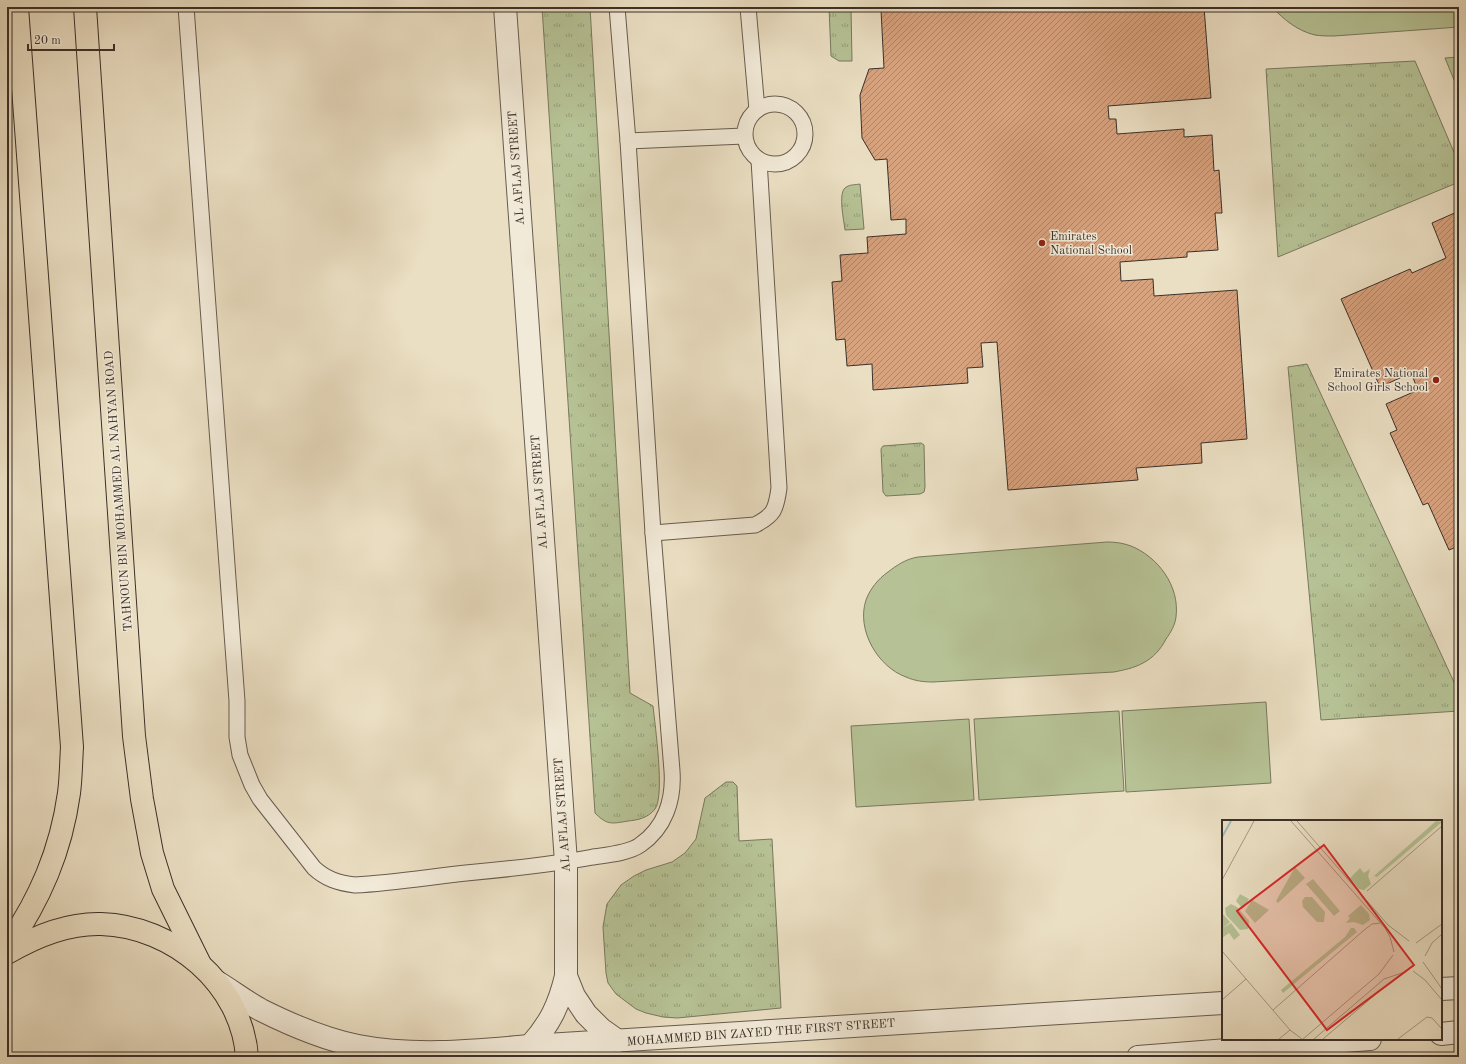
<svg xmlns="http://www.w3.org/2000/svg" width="1466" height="1064" font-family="'Old Standard TT',serif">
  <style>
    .grass { fill: url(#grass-tufts); stroke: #78795f }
    .garden { fill: #b6c295; stroke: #78795f }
    .building { fill: url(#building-hatch); stroke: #3b3029 }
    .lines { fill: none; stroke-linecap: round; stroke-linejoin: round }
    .lane-casing { stroke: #675c50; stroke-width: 17 }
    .street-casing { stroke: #675c50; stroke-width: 24 }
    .primary-casing { stroke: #3b3029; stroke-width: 24 }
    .lane { stroke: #f2ead8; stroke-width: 15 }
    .street { stroke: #f2ead8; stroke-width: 22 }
    .primary { stroke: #ebdfc3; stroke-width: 22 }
    .poi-dot { fill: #8f2418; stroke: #f2ead8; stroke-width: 1.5 }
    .labels { text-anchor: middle; stroke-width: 3; stroke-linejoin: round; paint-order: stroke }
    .street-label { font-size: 12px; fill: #3b3029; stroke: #f2ead8 }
    .poi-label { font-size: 12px; fill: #3b3029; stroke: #f2ead8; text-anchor: start }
    .inset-river { fill: none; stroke: #9bbbbc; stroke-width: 2 }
    .inset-road { fill: none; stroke: #a59985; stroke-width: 1 }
    .view { fill: #d62828; fill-opacity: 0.15; stroke: #d62828; stroke-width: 2 }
    .inset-edge { fill: none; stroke: #3b3029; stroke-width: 2 }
  </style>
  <defs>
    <pattern id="grass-tufts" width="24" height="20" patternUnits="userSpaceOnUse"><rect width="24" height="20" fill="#b6c295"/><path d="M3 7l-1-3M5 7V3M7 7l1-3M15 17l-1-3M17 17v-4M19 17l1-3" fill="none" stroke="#959e7a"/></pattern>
    <pattern id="building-hatch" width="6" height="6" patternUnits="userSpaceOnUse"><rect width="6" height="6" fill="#d7a27e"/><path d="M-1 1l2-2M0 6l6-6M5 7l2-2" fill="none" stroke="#b08467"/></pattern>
  </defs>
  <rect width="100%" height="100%" fill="#ebdfc3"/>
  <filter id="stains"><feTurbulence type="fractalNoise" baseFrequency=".005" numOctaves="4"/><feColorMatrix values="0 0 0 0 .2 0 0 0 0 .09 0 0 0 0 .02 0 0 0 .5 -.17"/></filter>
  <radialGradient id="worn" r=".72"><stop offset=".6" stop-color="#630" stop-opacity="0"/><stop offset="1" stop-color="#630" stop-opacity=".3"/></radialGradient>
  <g class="grass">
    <path d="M542,7h48l40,686 23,13c2,19 12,90 2,103 -7,9 -17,11 -27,12 -17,3 -21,4 -33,-8z"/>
    <polygon points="829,7 851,7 852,61 839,61 831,56"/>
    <polygon points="1459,57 1459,92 1445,58"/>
    <polygon points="1415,61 1459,164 1459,182 1278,257 1266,69"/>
    <path d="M860,184l4,45 -19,1c-1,-9 -7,-36 0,-42 5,-4 10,-3 15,-4z"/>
    <polygon points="1307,364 1459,693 1459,711 1321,720 1288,367"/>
    <polygon points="921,443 924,445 925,487 924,492 920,494 886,496 883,492 881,449 883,446"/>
    <polygon points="726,782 733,782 737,786 739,841 772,839 781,1008 677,1018 663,1017 646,1013 636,1009 616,994 608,983 606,973 603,927 607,904 621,885 634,876 646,870 672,862 685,853 696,839 705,798"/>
  </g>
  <g class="garden">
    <path d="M1272,7h187v20l-125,9c-6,0 -13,0 -19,-1 -17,-4 -31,-15 -43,-28z"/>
    <path d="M1107,542c8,0 16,1 24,4 27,11 49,40 45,71 -1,8 -5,15 -10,22 -5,10 -13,19 -23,24 -9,5 -19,7 -29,9l-181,10c-9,0 -18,-1 -27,-5 -28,-10 -50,-47 -40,-77 4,-11 12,-21 22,-28 9,-7 18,-13 30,-15z"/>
    <polygon points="1266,702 1271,783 1126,792 1122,711"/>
    <polygon points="1119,711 1124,791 979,800 974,719"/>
    <polygon points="969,719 974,800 856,807 851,726"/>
  </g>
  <g class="building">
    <polygon points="892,7 1204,7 1211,98 1108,106 1109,119 1116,119 1117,134 1184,129 1184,137 1212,135 1214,171 1219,170 1222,213 1215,213 1218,250 1187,252 1187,257 1120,262 1121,281 1153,279 1154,296 1237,290 1247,439 1201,443 1202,463 1136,468 1138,480 1008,490 997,342 981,343 983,367 967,368 968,383 873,390 872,364 847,366 845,339 836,340 832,282 842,281 840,255 868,253 867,237 906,234 906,219 891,220 887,159 875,160 862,138 860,95 869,69 884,68 881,10 892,9"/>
    <polygon points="1459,211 1459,546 1449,550 1428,503 1423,505 1390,433 1397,430 1386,404 1418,390 1411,373 1380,387 1341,299 1410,269 1412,273 1446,258 1432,223"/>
  </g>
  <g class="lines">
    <defs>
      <g id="lane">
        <path d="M186,7l51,694v36l3,18 12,30 8,14 54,69c12,11 24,15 41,17 37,-2 74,-8 111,-12 43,-4 85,-8 127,-16 13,-2 36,-4 47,-12 25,-17 34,-45 32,-74l-19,-238 -25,-392 -11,-134"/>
        <polyline points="748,7 757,110"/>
        <circle cx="775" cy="134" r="30"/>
        <polyline points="628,141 744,136"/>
        <path d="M653,533l102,-8c19,-10 21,-15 24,-37l-20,-328"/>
      </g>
      <g id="street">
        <polyline points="505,7 566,862 566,976 574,996 586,1014 601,1029 618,1041"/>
        <path d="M217,982c15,9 29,20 44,28 28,14 66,30 97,36 57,11 115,5 172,0l693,-43"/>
        <polyline points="1441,989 1459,988"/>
        <polyline points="1441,1034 1459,1032"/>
        <path d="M530,1046c20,-22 29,-41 36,-70"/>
        <polyline points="1138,1057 1370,1039"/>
      </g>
      <g id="primary">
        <polyline points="85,7 134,736 142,799 152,853 163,889 200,964"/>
        <path d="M7,947c33,-48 54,-96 62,-154 2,-15 2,-31 3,-46l-55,-740"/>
        <path d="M7,953c29,-17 60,-30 94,-29 72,2 141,60 146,133"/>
      </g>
    </defs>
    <use href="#lane" class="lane-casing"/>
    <use href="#street" class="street-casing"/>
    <use href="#primary" class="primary-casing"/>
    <use href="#lane" class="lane"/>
    <use href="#street" class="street"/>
    <use href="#primary" class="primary"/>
  </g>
  <g class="poi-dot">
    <circle cx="1042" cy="243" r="4"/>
    <circle cx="1436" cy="380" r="4"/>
  </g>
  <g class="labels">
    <g class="street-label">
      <text transform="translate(516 168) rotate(-94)" y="4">AL AFLAJ STREET</text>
      <text transform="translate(118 491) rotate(-94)" y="4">TAHNOUN BIN MOHAMMED AL NAHYAN ROAD</text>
      <text transform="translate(539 492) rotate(-94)" y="4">AL AFLAJ STREET</text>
      <text transform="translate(562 815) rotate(-94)" y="4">AL AFLAJ STREET</text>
      <text transform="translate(761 1032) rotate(-4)" y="4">MOHAMMED BIN ZAYED THE FIRST STREET</text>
    </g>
    <g class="poi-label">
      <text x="1050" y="240">Emirates<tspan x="1050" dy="14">National School</tspan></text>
      <text x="1428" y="377" text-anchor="end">Emirates National<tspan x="1428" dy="14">School Girls School</tspan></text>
    </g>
  </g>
  <g transform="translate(1222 820)">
    <rect width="220" height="220" fill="#ebdfc3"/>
    <path d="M214,1l6,1 -65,55 -3,-1zM73,47l10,11 -27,25 -2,-2zM138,48l4,5 6,-4 -2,7 3,8 -7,6 -5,-1 -9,-11zM18,74l9,5 -6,10 -7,-8zM30,80l17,10 -14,13 -10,-12zM139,85l8,9 1,6 -7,5 -9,-3 -8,1 4,-5 -2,-2zM129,108h3l3,4 -74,61 -2,-3 64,-53z" fill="#b6c295"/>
    <path d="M91,59l27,32 -6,5 -28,-32zM83,77h7l13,15 -1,10h-7l-14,-15 -1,-6zM9,84l6,3 12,14 -1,8 -8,1 -14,-15 -1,-7zM0,93l8,9 -7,6 8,-5 9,12 -6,5 -5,-7 -7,5z" fill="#b6c295"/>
    <path class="inset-river" d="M0,17l9,-16"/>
    <path class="inset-road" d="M69,1l94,107 5,9 4,15M75,1l91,104 21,16M0,60l32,-59M145,71l75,-65M194,123l26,-19M0,131l68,79 12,9M203,136l7,-13 10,-9M201,142l19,27M191,151l12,9 17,20M0,180l24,-21M51,190l90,-79 9,-7 8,-1M57,219l11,-9M81,219l76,-65 14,-19M92,219l70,-60 21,-7M101,219l53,-45M176,219l29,-22 5,1 10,11"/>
    <path class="view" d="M102,25l90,120 -87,65 -90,-119z"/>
    <rect width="220" height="220" class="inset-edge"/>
  </g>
  <rect width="1466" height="1064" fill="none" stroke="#ebdfc3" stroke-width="24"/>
  <rect x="8" y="8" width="1450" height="1048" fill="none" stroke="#3b3029" stroke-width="2"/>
  <rect x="12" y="12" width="1442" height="1040" fill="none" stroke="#3b3029"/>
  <path d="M28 44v6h86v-6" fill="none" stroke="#3b3029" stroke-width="2"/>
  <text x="34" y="44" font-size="12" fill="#3b3029" stroke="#f2ead8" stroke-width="3" paint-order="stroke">20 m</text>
  <rect width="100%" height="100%" filter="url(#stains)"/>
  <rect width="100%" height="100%" fill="url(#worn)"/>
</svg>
